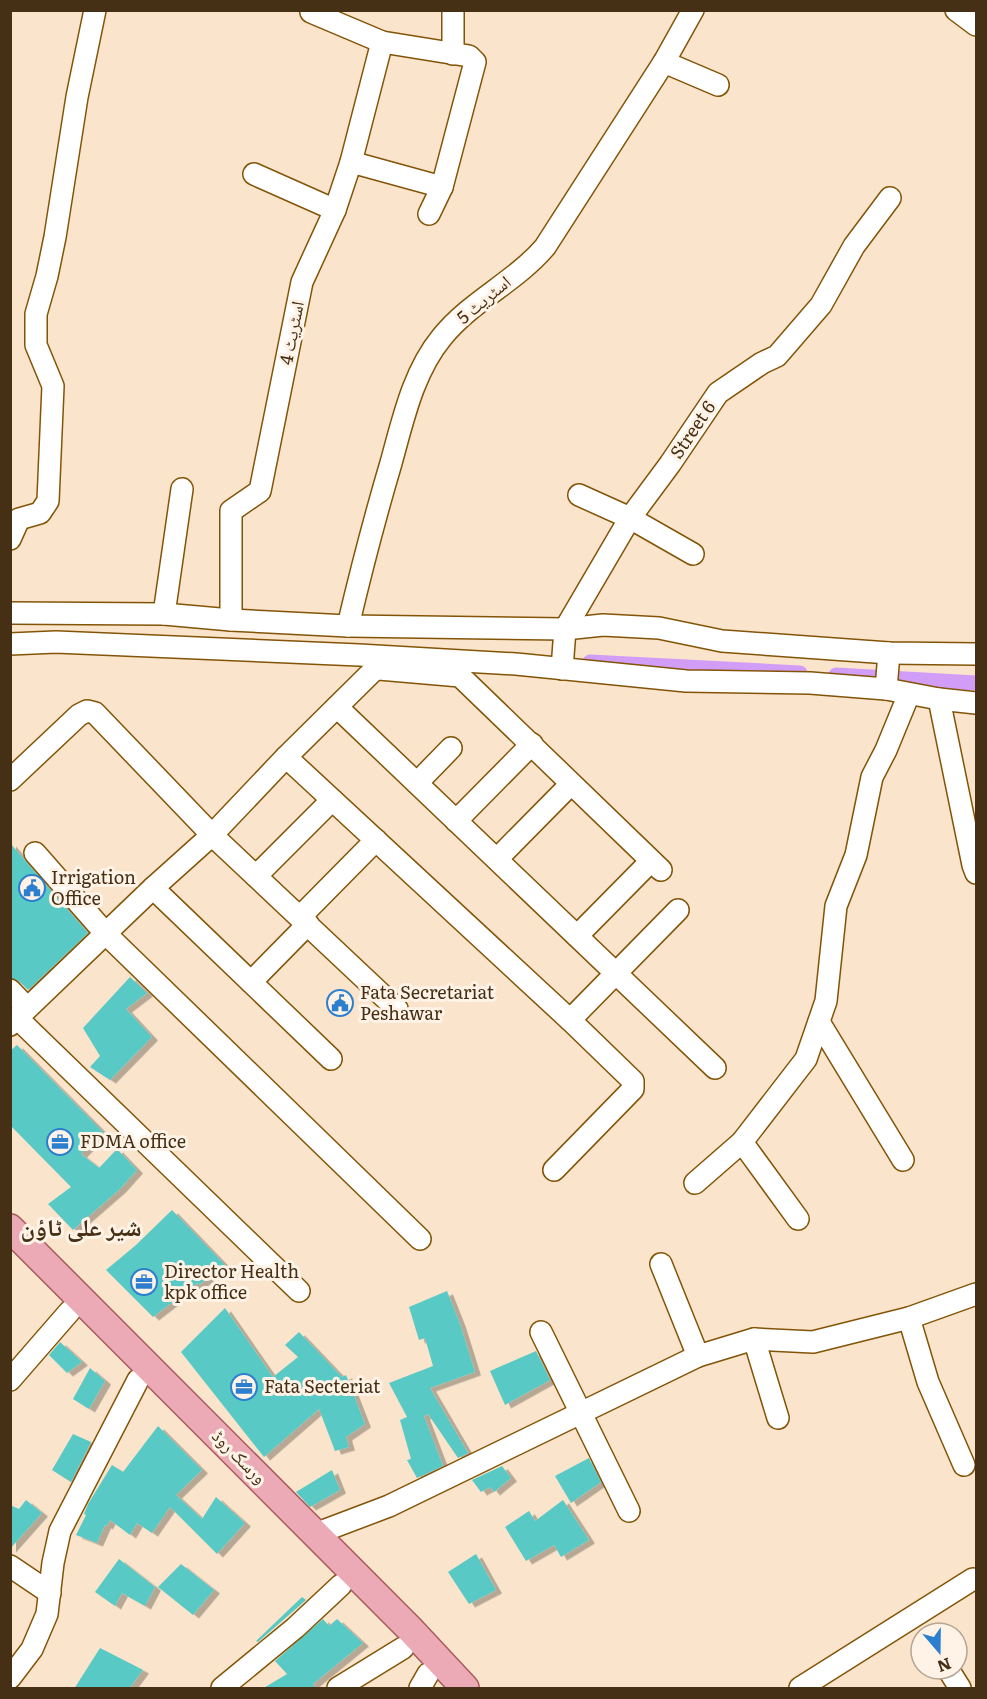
<svg xmlns="http://www.w3.org/2000/svg" width="987" height="1699" font-family="Literata,'Noto Naskh Arabic',serif">
  <style>
    .lines { fill: none; stroke-linecap: round; stroke-linejoin: round }
    .canal { stroke: #d29df6; stroke-width: 15 }
    .building { fill: #58c9c4; filter: url(#shadow) }
    .minor-casing { stroke: #835406; stroke-width: 24 }
    .major-casing { stroke: #a85b5c; stroke-width: 30 }
    .minor { stroke: #fff; stroke-width: 21 }
    .major { stroke: #ebaab5; stroke-width: 27 }
    .labels { text-anchor: middle; stroke-width: 6; stroke-linejoin: round; paint-order: stroke }
    .street-label { font-size: 18px; fill: #463015; stroke: #fff3e7 }
    .poi-label { font-size: 18px; fill: #463015; stroke: #fff3e7; text-anchor: start }
    .district-label { font-size: 24px; font-weight: bold; fill: #463015; stroke: #fff3e7 }
  </style>
  <defs>
    <filter id="shadow"><feDropShadow dx="6" dy="3.5" stdDeviation="0" flood-color="#0004"/></filter>
  </defs>
  <rect width="100%" height="100%" fill="#fae4cb"/>
  <g class="lines">
    <g class="canal">
      <polyline points="590,662 800,673"/>
      <polyline points="836,675 976,683"/>
    </g>
  </g>
  <g class="building">
    <polygon points="10,843 88,933 28,990 19,981 10,978"/>
    <polygon points="130,977 147,993 126,1009 152,1037 110,1080 90,1067 100,1056 83,1028"/>
    <polygon points="17,1045 103,1132 81,1154 99,1168 117,1149 137,1170 120,1189 73,1230 48,1204 71,1187 10,1125 10,1051"/>
    <polygon points="172,1210 225,1265 199,1285 197,1283 153,1317 106,1270 136,1245"/>
    <polygon points="447,1291 460,1324 475,1372 430,1388 468,1453 458,1458 428,1414 424,1416 443,1466 417,1478 407,1460 411,1459 400,1420 407,1417 389,1383 433,1366 425,1338 419,1340 409,1307"/>
    <polygon points="225,1308 273,1377 298,1357 285,1345 299,1332 342,1377 346,1375 365,1424 346,1437 349,1447 335,1451 319,1409 264,1457 181,1352"/>
    <polygon points="60,1342 82,1362 67,1373 49,1355"/>
    <polygon points="536,1351 550,1380 505,1405 490,1371"/>
    <polygon points="90,1368 105,1381 89,1409 73,1399"/>
    <polygon points="158,1426 202,1470 176,1495 202,1519 216,1497 245,1523 217,1554 170,1507 152,1533 137,1523 130,1535 110,1520 107,1526 105,1525 97,1543 76,1535 86,1515 84,1514 88,1504 112,1465 123,1472"/>
    <polygon points="73,1434 91,1442 71,1482 52,1470"/>
    <polygon points="589,1458 601,1482 571,1503 555,1476"/>
    <polygon points="502,1466 511,1478 494,1492 490,1487 481,1492 472,1480"/>
    <polygon points="332,1470 340,1490 310,1507 296,1492"/>
    <polygon points="26,1500 42,1513 10,1549 10,1505 19,1509"/>
    <polygon points="563,1500 589,1540 561,1557 554,1545 526,1561 505,1527 529,1511 535,1521"/>
    <polygon points="476,1554 496,1590 469,1604 448,1572"/>
    <polygon points="119,1559 155,1587 145,1606 122,1593 115,1606 95,1592"/>
    <polygon points="181,1564 214,1590 193,1615 158,1587"/>
    <polygon points="302,1597 306,1600 258,1642 256,1641"/>
    <polygon points="323,1619 329,1626 337,1619 363,1643 313,1684 316,1689 262,1689 287,1674 275,1661"/>
    <polygon points="100,1648 143,1670 129,1689 74,1689"/>
  </g>
  <g class="lines">
    <defs>
      <g id="minor">
        <polyline points="453,10 453,54"/>
        <polyline points="956,10 976,25"/>
        <polyline points="311,12 382,42 469,56 475,62 442,187 429,214"/>
        <polyline points="664,62 718,85"/>
        <polyline points="351,162 442,187"/>
        <polyline points="254,174 335,210"/>
        <polyline points="579,495 630,518 693,554"/>
        <polyline points="10,539 19,519 40,513 48,501 53,386 36,345 36,314 47,276 55,237 77,97 95,10"/>
        <polyline points="10,613 164,614 231,620 348,626 565,629 603,625 659,628 722,641 889,653 976,654"/>
        <polyline points="164,614 182,489"/>
        <polyline points="231,620 231,511 260,491 302,282 335,210 351,162 382,42"/>
        <path d="M348,626c13,-55 27,-109 43,-163 12,-43 22,-91 51,-126 29,-36 73,-55 103,-90l119,-185 29,-52"/>
        <polyline points="10,644 56,642 359,655 516,664 686,681 810,683 886,689 939,699 976,703"/>
        <polyline points="562,669 565,629 630,518 670,464 718,393 762,363 777,356 821,305 854,246 890,198"/>
        <polyline points="886,689 889,653"/>
        <polyline points="939,699 973,865 976,873"/>
        <polyline points="337,707 715,1068"/>
        <polyline points="286,757 570,1020 633,1081 633,1089 554,1170"/>
        <polyline points="10,780 79,715 87,711 95,713 212,835 397,1009"/>
        <polyline points="417,783 451,748"/>
        <polyline points="456,821 532,744"/>
        <polyline points="35,853 106,934 420,1239"/>
        <polyline points="497,859 571,784"/>
        <polyline points="256,876 332,800"/>
        <polyline points="153,888 331,1059"/>
        <polyline points="300,917 376,840"/>
        <polyline points="577,936 651,861"/>
        <polyline points="251,982 308,924"/>
        <polyline points="10,990 27,1008"/>
        <polyline points="17,1018 299,1291"/>
        <polyline points="570,1020 678,910"/>
        <polyline points="819,1022 903,1160"/>
        <polyline points="10,1025 153,888 212,835 286,757 374,670 379,669 460,676 661,870"/>
        <polyline points="742,1142 798,1219"/>
        <polyline points="695,1183 742,1142 806,1059 826,1001 836,906 856,855 872,777 886,750 909,694"/>
        <polyline points="661,1264 698,1356"/>
        <polyline points="909,1318 928,1382 964,1465"/>
        <polyline points="541,1332 629,1511"/>
        <polyline points="754,1339 778,1418"/>
        <polyline points="10,1380 70,1311"/>
        <polyline points="315,1534 389,1506 698,1356 754,1339 813,1342 909,1318 976,1294"/>
        <polyline points="10,1566 50,1593"/>
        <polyline points="948,1669 960,1688"/>
        <polyline points="10,1678 32,1649 47,1614 53,1563 60,1531 138,1380"/>
        <polyline points="222,1688 295,1628 341,1585"/>
        <polyline points="338,1688 403,1648"/>
        <polyline points="420,1688 428,1674"/>
        <polyline points="800,1688 973,1579"/>
      </g>
      <polyline id="major" points="10,1228 409,1628 465,1688"/>
    </defs>
    <use href="#minor" class="minor-casing"/>
    <use href="#major" class="major-casing"/>
    <use href="#minor" class="minor"/>
    <use href="#major" class="major"/>
  </g>
  <defs>
    <symbol id="civic-ring" viewBox="-11 -11 22 22"><circle r="9.5" fill="#fff3e7" stroke="#2c7fce" stroke-width="1.5"/><path d="M-.6-6.5H3V-4.5H.6V-3L4-1V1h2V6H-6V1h2V-1L-.6-3ZM-1.2 2.5V6h2.4V2.5Z" fill="#2c7fce"/></symbol>
    <symbol id="office-ring" viewBox="-11 -11 22 22"><circle r="9.5" fill="#fff3e7" stroke="#2c7fce" stroke-width="1.5"/><path d="M-6-3h4V-5.5h4V-3h4V5H-6ZM-1-4.5V-3h2v-1.5ZM-6 0V1H6V0Z" fill="#2c7fce"/></symbol>
  </defs>
  <g fill-rule="evenodd">
    <use href="#civic-ring" x="17" y="873" width="30" height="30"/>
    <use href="#civic-ring" x="325" y="988" width="30" height="30"/>
    <use href="#office-ring" x="45" y="1127" width="30" height="30"/>
    <use href="#office-ring" x="129" y="1267" width="30" height="30"/>
    <use href="#office-ring" x="229" y="1372" width="30" height="30"/>
  </g>
  <g class="labels">
    <g class="street-label">
      <text transform="translate(484 300) rotate(-40)" y="6">اسٹریٹ 5</text>
      <text transform="translate(292 333) rotate(-79)" y="6">اسٹریٹ 4</text>
      <text transform="translate(693 430) rotate(-56)" y="6">Street 6</text>
      <text transform="translate(239 1457) rotate(45)" y="6">ورسک روڈ</text>
    </g>
    <g class="poi-label">
      <text x="51" y="884">Irrigation<tspan x="51" dy="21">Office</tspan></text>
      <text x="360" y="999">Fata Secretariat<tspan x="360" dy="21">Peshawar</tspan></text>
      <text x="80" y="1148">FDMA office</text>
      <text x="164" y="1278">Director Health<tspan x="164" dy="21">kpk office</tspan></text>
      <text x="264" y="1393">Fata Secteriat</text>
    </g>
    <g class="district-label">
      <text x="81" y="1236">شیر علی ٹاؤن</text>
    </g>
  </g>
  <rect width="987" height="1699" fill="none" stroke="#463015" stroke-width="24"/>
  <g transform="translate(939 1651) rotate(160)"><circle r="28" fill="#fff3e7" stroke="#b5a593" stroke-width="1.5"/>
  <path d="M0-4.5L10 22L0 15L-10 22Z" fill="#2c7fce"/>
  <text y="-9" font-size="16" font-weight="bold" text-anchor="middle" fill="#463015">N</text>
  </g>
</svg>
